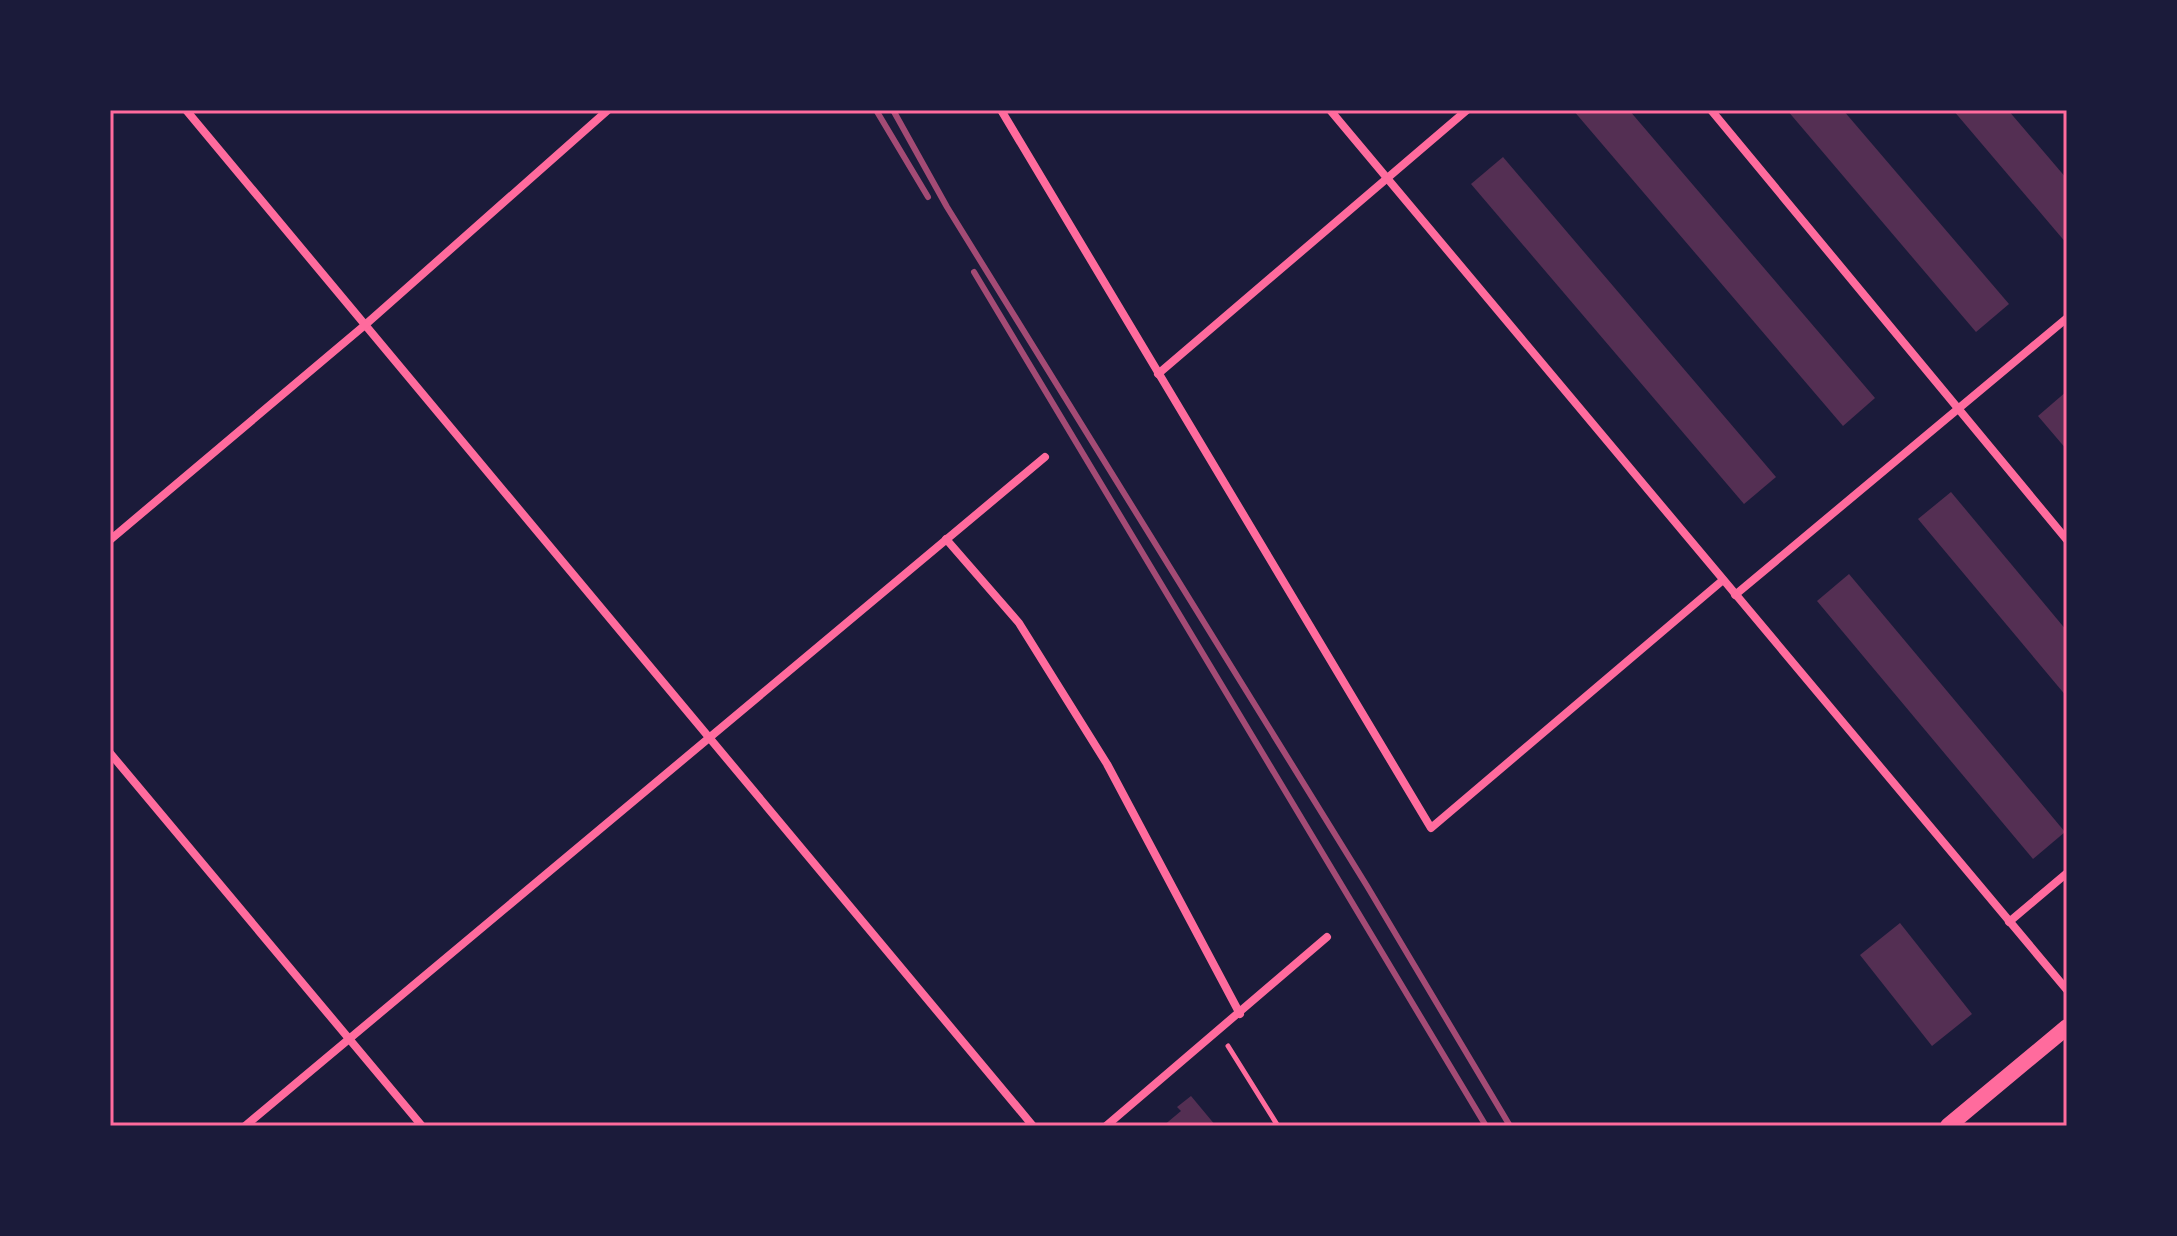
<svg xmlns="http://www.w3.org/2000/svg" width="2177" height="1236" font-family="'Noto Sans',sans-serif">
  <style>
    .building { fill: #542f53 }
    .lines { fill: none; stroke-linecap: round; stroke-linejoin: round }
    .path { stroke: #ff6b9d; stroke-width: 5 }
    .minor { stroke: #ff6b9d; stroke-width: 8 }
    .secondary { stroke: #ff6b9d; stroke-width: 16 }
    .rail { stroke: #a44b75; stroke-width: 6 }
    .neatline { fill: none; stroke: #ff6b9d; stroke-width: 3 }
  </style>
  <rect width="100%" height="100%" fill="#1b1b3a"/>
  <g class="building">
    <polygon points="1573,110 1629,110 1875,398 1843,426"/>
    <polygon points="1787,110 1843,110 2009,304 1976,332"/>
    <polygon points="1953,110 2008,110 2067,179 2067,244"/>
    <polygon points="1503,157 1776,477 1744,504 1471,184"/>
    <polygon points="2067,391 2067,450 2038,416"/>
    <polygon points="1951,492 2067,631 2067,697 1918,519"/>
    <polygon points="1849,574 2065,832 2033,859 1817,601"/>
    <polygon points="1900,923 1972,1014 1932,1046 1860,955"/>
    <polygon points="1191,1096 1216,1126 1163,1126 1181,1111 1177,1107"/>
  </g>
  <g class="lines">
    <polyline class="path" points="1228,1046 1278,1126"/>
    <g class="minor">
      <polyline points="186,110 1033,1126"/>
      <polyline points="1001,110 1431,828 1723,580"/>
      <polyline points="1330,110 2067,990"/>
      <polyline points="1711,110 2067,540"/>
      <polyline points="1158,374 1467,110"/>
      <polyline points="946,539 1019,623 1107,764 1240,1014"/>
      <polyline points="110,540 365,325 608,110"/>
      <polyline points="1735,595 2067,318"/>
      <polyline points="110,753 422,1126"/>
      <polyline points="2009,922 2067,873"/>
      <polyline points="245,1126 1045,457"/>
      <polyline points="1106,1126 1327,937"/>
    </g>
    <polyline class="secondary" points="1948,1126 2067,1027"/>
    <g class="rail">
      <polyline points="876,110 928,197"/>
      <polyline points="893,110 947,207 1367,886 1510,1126"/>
      <polyline points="974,272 1486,1126"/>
    </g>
  </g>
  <rect width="2177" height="1236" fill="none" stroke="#1b1b3a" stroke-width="224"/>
  <rect x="112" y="112" width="1953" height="1012" class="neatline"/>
</svg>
